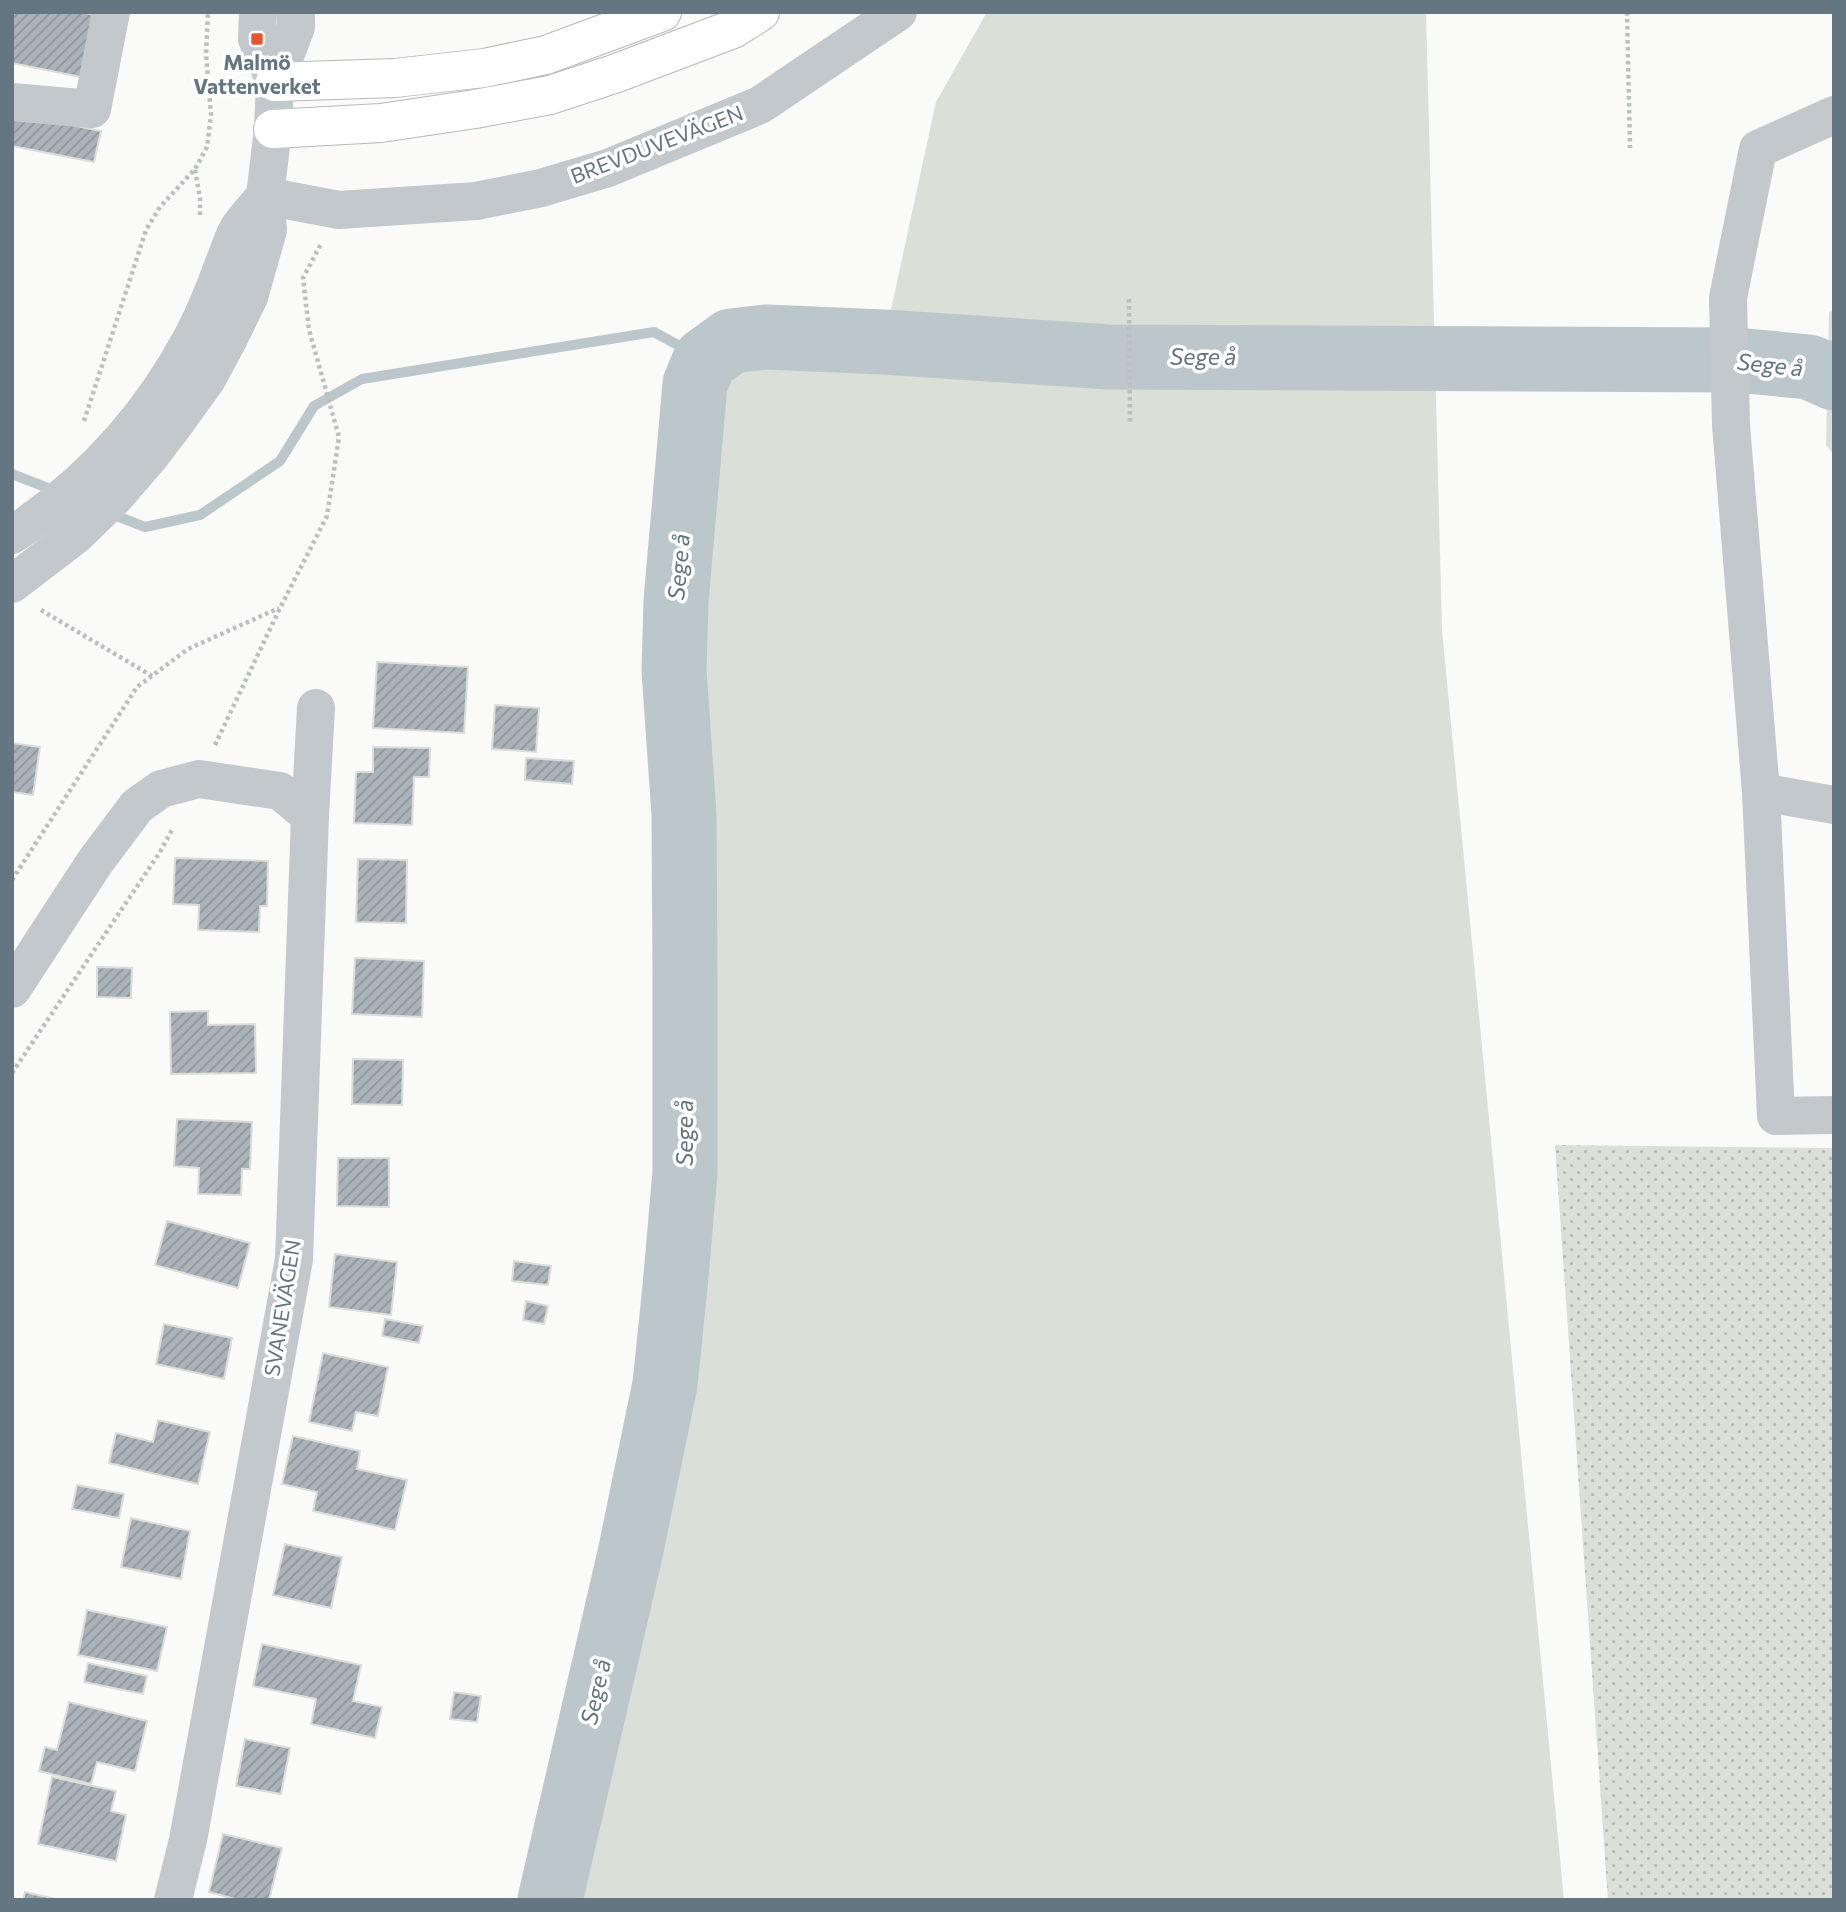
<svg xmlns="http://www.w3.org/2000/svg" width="1846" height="1912" font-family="Commissioner,sans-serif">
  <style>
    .grass { fill: #dadfd7 }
    .garden { fill: url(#garden-dots) }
    .water { fill: url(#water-rules) }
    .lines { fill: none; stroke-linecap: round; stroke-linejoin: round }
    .stream { stroke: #bbc7cb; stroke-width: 10 }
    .river { stroke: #bbc7cb; stroke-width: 65 }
    .building { fill: url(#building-hatch); stroke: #dcdcda; stroke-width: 2 }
    .highway-casing { stroke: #b4b9bd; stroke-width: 40 }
    .path { stroke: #bbbfc2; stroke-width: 4.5; stroke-dasharray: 3.5 3.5; stroke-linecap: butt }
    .minor { stroke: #c3c8cc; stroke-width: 38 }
    .highway { stroke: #fff; stroke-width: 38 }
    .poi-dot { fill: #e4572e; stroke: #fff; stroke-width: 2.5 }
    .labels { text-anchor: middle; stroke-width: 7; stroke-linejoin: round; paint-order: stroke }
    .poi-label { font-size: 21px; font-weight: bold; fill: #657683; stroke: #fff }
    .street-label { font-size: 21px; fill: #657683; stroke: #fff }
    .water-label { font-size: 23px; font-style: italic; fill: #60757c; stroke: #fff }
  </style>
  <defs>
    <pattern id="garden-dots" width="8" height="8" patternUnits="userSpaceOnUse" patternTransform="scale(1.75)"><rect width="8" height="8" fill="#dadfd7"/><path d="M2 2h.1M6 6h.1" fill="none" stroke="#b4b9b4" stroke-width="1.8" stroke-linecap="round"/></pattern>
    <pattern id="water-rules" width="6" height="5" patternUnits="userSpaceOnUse" patternTransform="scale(1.75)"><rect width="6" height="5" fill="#bbc7cb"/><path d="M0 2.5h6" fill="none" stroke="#9ca6aa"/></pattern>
    <pattern id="building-hatch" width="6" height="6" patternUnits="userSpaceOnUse" patternTransform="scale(1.75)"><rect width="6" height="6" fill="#aab3b9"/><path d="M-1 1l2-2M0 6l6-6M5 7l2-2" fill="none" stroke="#8e969c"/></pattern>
  </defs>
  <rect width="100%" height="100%" fill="#fafaf8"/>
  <g class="grass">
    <polygon points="987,12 1426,12 1442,630 1564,1900 550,1900 630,1554 665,1384 675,1287 685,1172 685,980 684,814 674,671 676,601 695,384 705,360 731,341 766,337 884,342 936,102"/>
    <polygon points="1834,311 1834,455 1826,445 1829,312"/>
  </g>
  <polygon class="garden" points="1555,1145 1834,1148 1834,1900 1608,1900"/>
  <g class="water">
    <polygon points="901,351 1115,364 1116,374 912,360 877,365 872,360"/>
    <polygon points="1419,366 1414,382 1369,386 1297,388 1227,381 1145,386 1138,373 1160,368 1223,368 1298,374"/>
  </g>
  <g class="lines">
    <g class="stream">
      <polyline points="12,474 58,492"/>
      <polyline points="109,513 145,527 200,515 280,461 314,406 362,379 654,332 705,360"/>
    </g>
    <polyline class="river" points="550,1900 630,1554 665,1384 675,1287 685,1172 685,980 684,814 674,671 676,601 695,384 705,360 731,341 766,337 884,342 1109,357 1736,360 1809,367 1834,378"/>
  </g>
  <g class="building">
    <polygon points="12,12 82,12 94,15 81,77 12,63"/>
    <polygon points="12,113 101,131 94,162 12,146"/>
    <polygon points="377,662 468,667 464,733 373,728"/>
    <polygon points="495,705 539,708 536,752 492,749"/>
    <polygon points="12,743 40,747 33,795 12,792"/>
    <polygon points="373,747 430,748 429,777 414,777 412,825 354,823 356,772 373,772"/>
    <polygon points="526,758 574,761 572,784 525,780"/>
    <polygon points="175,858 268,861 267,906 260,906 259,932 198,930 199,905 173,904"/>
    <polygon points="358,859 407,860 406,923 356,922"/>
    <polygon points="355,958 424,961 422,1017 352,1014"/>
    <polygon points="97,967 132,968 131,998 97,997"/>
    <polygon points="208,1011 208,1025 255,1024 256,1073 171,1074 170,1012"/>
    <polygon points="353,1059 403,1060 402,1105 352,1104"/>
    <polygon points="177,1119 252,1122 250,1169 242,1169 241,1195 198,1194 199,1168 174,1166"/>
    <polygon points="338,1158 389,1158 389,1207 337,1206"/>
    <polygon points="167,1221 250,1243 238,1288 155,1265"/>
    <polygon points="335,1254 397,1262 391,1315 329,1307"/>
    <polygon points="514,1261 551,1266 548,1285 512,1281"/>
    <polygon points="526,1301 548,1306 544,1324 523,1320"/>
    <polygon points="385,1319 423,1326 419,1343 382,1336"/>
    <polygon points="164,1324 232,1338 224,1379 156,1364"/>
    <polygon points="323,1353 388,1367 378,1416 356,1412 352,1431 309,1422"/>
    <polygon points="158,1420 210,1432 198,1484 109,1463 116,1433 153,1442"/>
    <polygon points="293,1436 360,1451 357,1469 407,1480 395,1530 313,1511 317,1492 282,1484"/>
    <polygon points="77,1485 124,1494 119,1518 72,1509"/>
    <polygon points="131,1518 190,1531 181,1579 121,1567"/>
    <polygon points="285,1544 342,1557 331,1608 273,1595"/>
    <polygon points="87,1610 167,1627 157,1671 78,1655"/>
    <polygon points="262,1644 361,1665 353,1701 382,1707 375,1738 311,1724 316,1699 253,1686"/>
    <polygon points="88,1663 147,1676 143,1694 84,1682"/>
    <polygon points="454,1692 481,1696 477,1722 450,1719"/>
    <polygon points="69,1702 147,1721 135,1771 97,1762 91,1784 39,1771 45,1747 57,1750"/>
    <polygon points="245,1739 290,1748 281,1794 236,1786"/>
    <polygon points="52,1777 116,1791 111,1811 126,1815 116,1861 38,1844"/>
    <polygon points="223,1834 282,1848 269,1900 239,1900 209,1892"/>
    <polygon points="25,1892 60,1900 23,1900"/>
  </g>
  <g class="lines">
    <defs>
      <g id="highway">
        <polyline points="275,82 395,78 484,68 546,55 662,12"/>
        <polyline points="273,129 381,123 475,109 550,95 614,74 733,29 760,12"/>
      </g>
    </defs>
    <use href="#highway" class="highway-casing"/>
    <g class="path">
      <polyline points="1627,12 1630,148"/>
      <polyline points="195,170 200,198 200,217"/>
      <polyline points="1129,299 1130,425"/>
      <polyline points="84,421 146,230 160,207 195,169 207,147 211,115 206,54 208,12"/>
      <polyline points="41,610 152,676"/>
      <polyline points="215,745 280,608 327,516 339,437 309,330 303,278 321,244"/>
      <polyline points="12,880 137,687 188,649 279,608"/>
      <polyline points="12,1073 160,852 173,828"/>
    </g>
    <g class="minor">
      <polyline points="258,12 257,39 275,82"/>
      <polyline points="12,102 92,109 111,12"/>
      <polyline points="1834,115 1758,149 1728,298 1731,425 1761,792 1776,1116 1834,1115"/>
      <polyline points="265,196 339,210 476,201 541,188 608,168 760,105 898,12"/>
      <path d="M12,535c76,-50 138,-118 181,-199 12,-23 22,-48 31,-73 5,-11 8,-24 14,-34 8,-12 18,-22 27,-33"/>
      <polyline points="12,584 76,535 114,498 151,455 179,418 207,379 230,336 249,297 268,230 265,196 273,129 275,82 296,27 296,12"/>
      <polyline points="1761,792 1834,805"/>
      <polyline points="12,989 95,862 137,806 161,789 199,779 280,791 310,816"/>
      <polyline points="173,1900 188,1840 294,1259 310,816 316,708"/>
    </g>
    <use href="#highway" class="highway"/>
  </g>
  <rect class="poi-dot" x="250" y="32" width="14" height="14" rx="3.5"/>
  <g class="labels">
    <g class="poi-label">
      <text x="257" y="70">Malmö<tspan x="257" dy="24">Vattenverket</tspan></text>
    </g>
    <g class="street-label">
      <text transform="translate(657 145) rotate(-21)" y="7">BREVDUVEVÄGEN</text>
      <text transform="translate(283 1308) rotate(-81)" y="7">SVANEVÄGEN</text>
    </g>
    <g class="water-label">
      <text x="1203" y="365">Sege å</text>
      <text transform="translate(1770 365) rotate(6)" y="8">Sege å</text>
      <text transform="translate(679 567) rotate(-85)" y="8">Sege å</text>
      <text transform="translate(685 1133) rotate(-90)" y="8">Sege å</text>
      <text transform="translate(596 1692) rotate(-77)" y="8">Sege å</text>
    </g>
  </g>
  <rect width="1846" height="1912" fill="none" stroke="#657683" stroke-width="28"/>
</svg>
